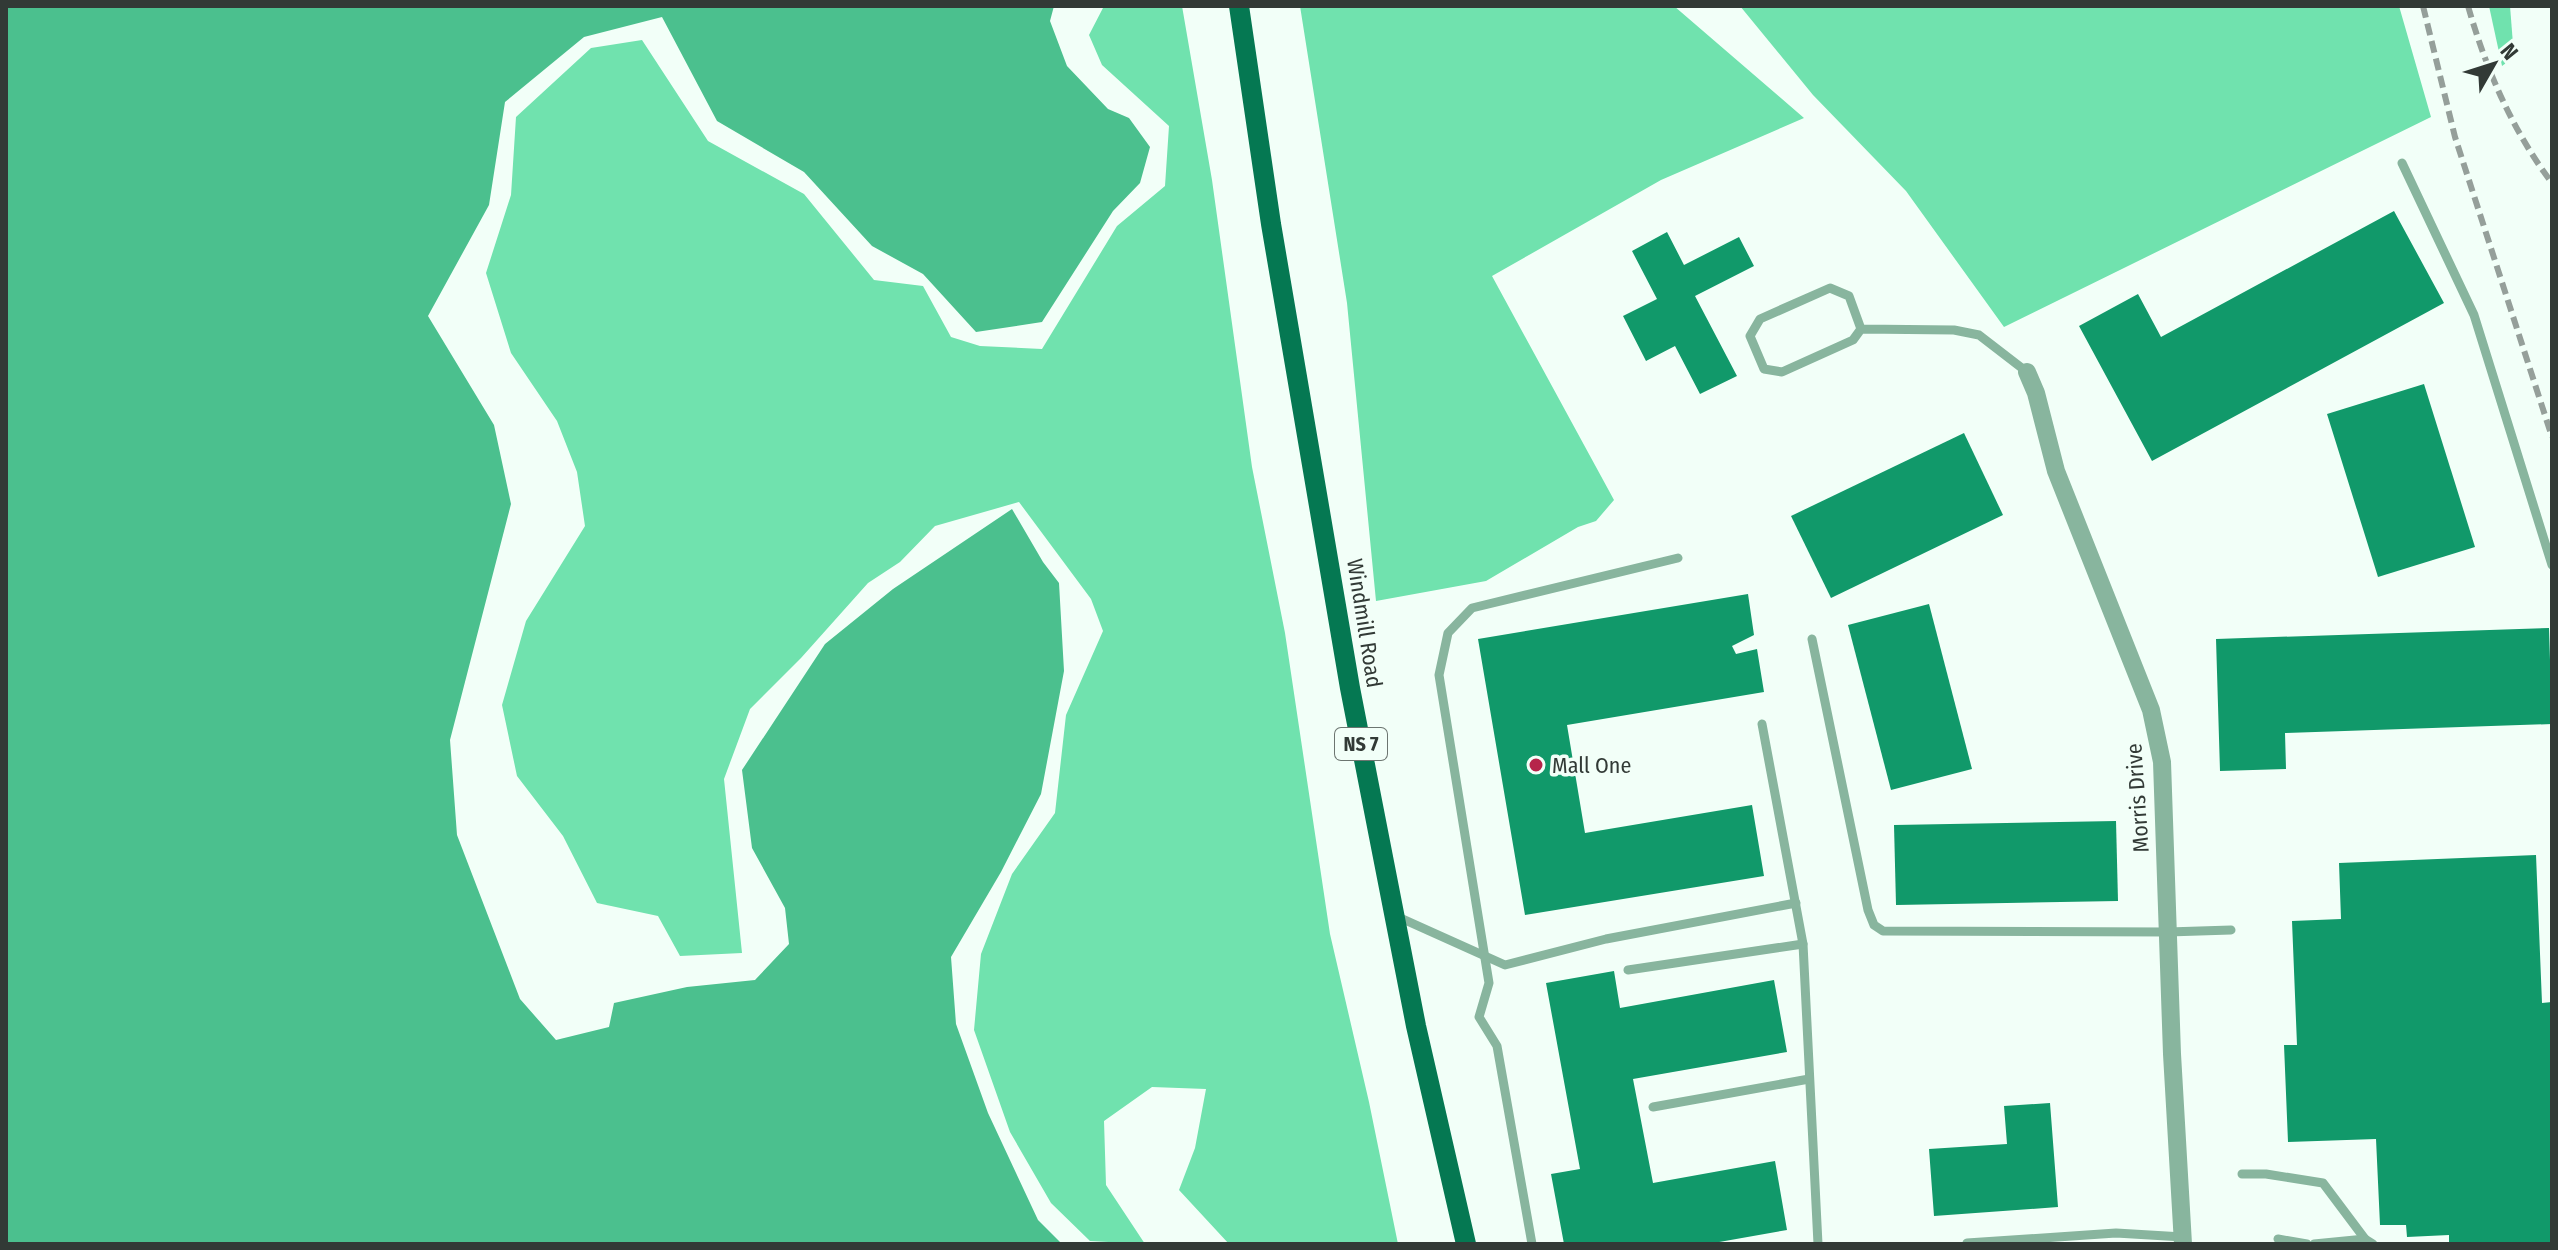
<svg xmlns="http://www.w3.org/2000/svg" width="2558" height="1250" font-family="'Fira Sans Condensed',sans-serif">
  <style>
    .forest { fill: #70e2ae }
    .water { fill: #4bc08e }
    .building { fill: #11996a }
    .lines { fill: none; stroke-linecap: round; stroke-linejoin: round }
    .service { stroke: #88b59e; stroke-width: 9 }
    .minor { stroke: #88b59e; stroke-width: 18 }
    .primary { stroke: #057852; stroke-width: 20 }
    .rail { stroke: #959f9a; stroke-width: 6; stroke-dasharray: 12 6; stroke-linecap: butt }
    .poi-dot { fill: #b6244a; stroke: #f2fff8; stroke-width: 3 }
    .labels { text-anchor: middle; stroke-width: 7; stroke-linejoin: round; paint-order: stroke }
    .shield { fill: #f2fff8; stroke: #6c7570; stroke-width: 2 }
    .shield-label { font-size: 20px; font-weight: bold; fill: #323a36 }
    .street-label { font-size: 22px; fill: #323a36; stroke: #f2fff8 }
    .poi-label { font-size: 22px; fill: #323a36; stroke: #f2fff8; text-anchor: start }
  </style>
  <rect width="100%" height="100%" fill="#f2fff8"/>
  <g class="forest">
    <polygon points="1104,6 1182,6 1212,180 1252,467 1285,633 1330,934 1369,1102 1398,1244 1229,1244 1179,1190 1195,1148 1206,1089 1152,1087 1104,1121 1106,1185 1145,1244 1090,1241 1051,1203 1010,1132 974,1030 981,954 1012,874 1055,813 1066,715 1103,631 1091,599 1019,502 935,526 900,562 868,583 801,658 750,709 724,779 742,953 680,956 658,916 597,903 563,836 517,776 502,705 526,621 585,526 577,472 557,421 511,353 486,273 511,195 516,117 591,48 642,40 708,141 804,194 874,280 923,286 951,337 980,346 1042,349 1117,226 1165,186 1169,126 1102,65 1089,35"/>
    <polygon points="1300,6 1674,6 1804,118 1661,180 1492,276 1614,500 1596,521 1578,527 1486,581 1376,601 1347,303"/>
    <polygon points="1740,6 2399,6 2431,117 2004,327 1906,191 1813,95"/>
    <polygon points="2489,6 2510,6 2514,57 2502,66"/>
  </g>
  <polygon class="water" points="6,6 1054,6 1050,21 1067,66 1108,109 1129,118 1150,147 1140,183 1113,211 1042,322 976,332 923,274 872,246 804,172 717,121 662,17 584,37 505,102 489,205 428,316 494,425 511,504 450,740 457,835 520,999 556,1040 609,1027 614,1003 687,987 755,980 789,944 785,908 752,848 742,770 825,644 893,589 1012,509 1043,562 1059,583 1064,671 1041,794 1001,872 951,957 956,1024 988,1113 1038,1220 1062,1244 6,1244"/>
  <g class="building">
    <polygon points="2394,211 2444,303 2152,461 2079,326 2138,294 2161,337"/>
    <polygon points="1667,232 1684,265 1739,237 1754,266 1695,296 1737,376 1700,394 1675,346 1646,361 1623,316 1657,299 1632,251"/>
    <polygon points="2424,384 2475,547 2378,577 2327,414"/>
    <polygon points="1964,433 2003,515 1831,598 1791,516"/>
    <polygon points="1748,594 1754,635 1732,646 1736,654 1757,649 1764,692 1567,725 1585,833 1752,805 1764,876 1525,915 1478,639"/>
    <polygon points="1929,604 1972,769 1891,790 1848,625"/>
    <polygon points="2549,628 2552,724 2285,733 2286,769 2220,771 2216,639"/>
    <polygon points="2116,821 2118,901 1896,905 1894,825"/>
    <polygon points="2536,855 2542,1003 2552,1002 2552,1244 2449,1244 2449,1235 2407,1237 2406,1225 2380,1225 2376,1139 2288,1142 2284,1045 2297,1045 2292,921 2341,919 2339,863"/>
    <polygon points="1614,971 1620,1008 1774,980 1787,1052 1633,1079 1653,1183 1775,1161 1787,1230 1708,1244 1564,1244 1551,1174 1580,1169 1546,983"/>
    <polygon points="2050,1103 2058,1207 1934,1216 1929,1149 2007,1144 2004,1106"/>
  </g>
  <g class="lines">
    <g class="service">
      <polyline points="2402,163 2474,315 2552,565"/>
      <polyline points="1861,329 1849,296 1830,288 1760,319 1750,336 1764,369 1782,372 1853,340 1861,329 1954,330 1979,335 2027,372"/>
      <polyline points="1812,639 1868,910 1874,925 1883,931 2168,932 2231,930"/>
      <polyline points="1762,724 1803,944 1818,1244"/>
      <polyline points="1396,916 1505,965 1606,939 1796,903"/>
      <polyline points="1628,970 1803,944"/>
      <polyline points="1653,1107 1809,1079"/>
      <polyline points="2242,1174 2266,1174 2323,1183 2365,1239"/>
      <polyline points="2278,1239 2307,1244"/>
      <polyline points="1967,1243 2116,1233 2183,1237"/>
      <polyline points="1532,1244 1497,1046 1479,1017 1489,983 1439,675 1448,633 1472,608 1678,558"/>
      <polyline points="2314,1244 2365,1239 2373,1244"/>
    </g>
    <polyline class="minor" points="2027,372 2036,393 2056,471 2151,710 2162,762 2172,1054 2183,1244"/>
    <polyline class="primary" points="1239,6 1271,224 1350,688 1416,1026 1466,1244"/>
    <g class="rail">
      <polyline points="2423,6 2455,137 2552,437"/>
      <path d="M2468,6c18,63 44,124 84,177"/>
    </g>
  </g>
  <circle class="poi-dot" cx="1536" cy="765" r="8"/>
  <g class="labels">
    <rect class="shield" x="1335" y="728" width="52" height="32" rx="6"/>
    <g class="shield-label">
      <text x="1361" y="751">NS 7</text>
    </g>
    <g class="street-label">
      <text transform="translate(1365 623) rotate(81)" y="8">Windmill Road</text>
      <text transform="translate(2137 798) rotate(-94)" y="8">Morris Drive</text>
    </g>
    <g class="poi-label">
      <text x="1552" y="773">Mall One</text>
    </g>
  </g>
  <rect width="2558" height="1250" fill="none" stroke="#323a36" stroke-width="16"/>
  <g transform="translate(2494 64) rotate(51)" stroke="#f2fff8" stroke-width="6" paint-order="stroke">
  <path d="M0-6L14 30L0 20L-14 30Z" fill="#323a36"/>
  <text y="-12" font-size="22" font-weight="bold" text-anchor="middle" fill="#323a36">N</text>
  </g>
</svg>
